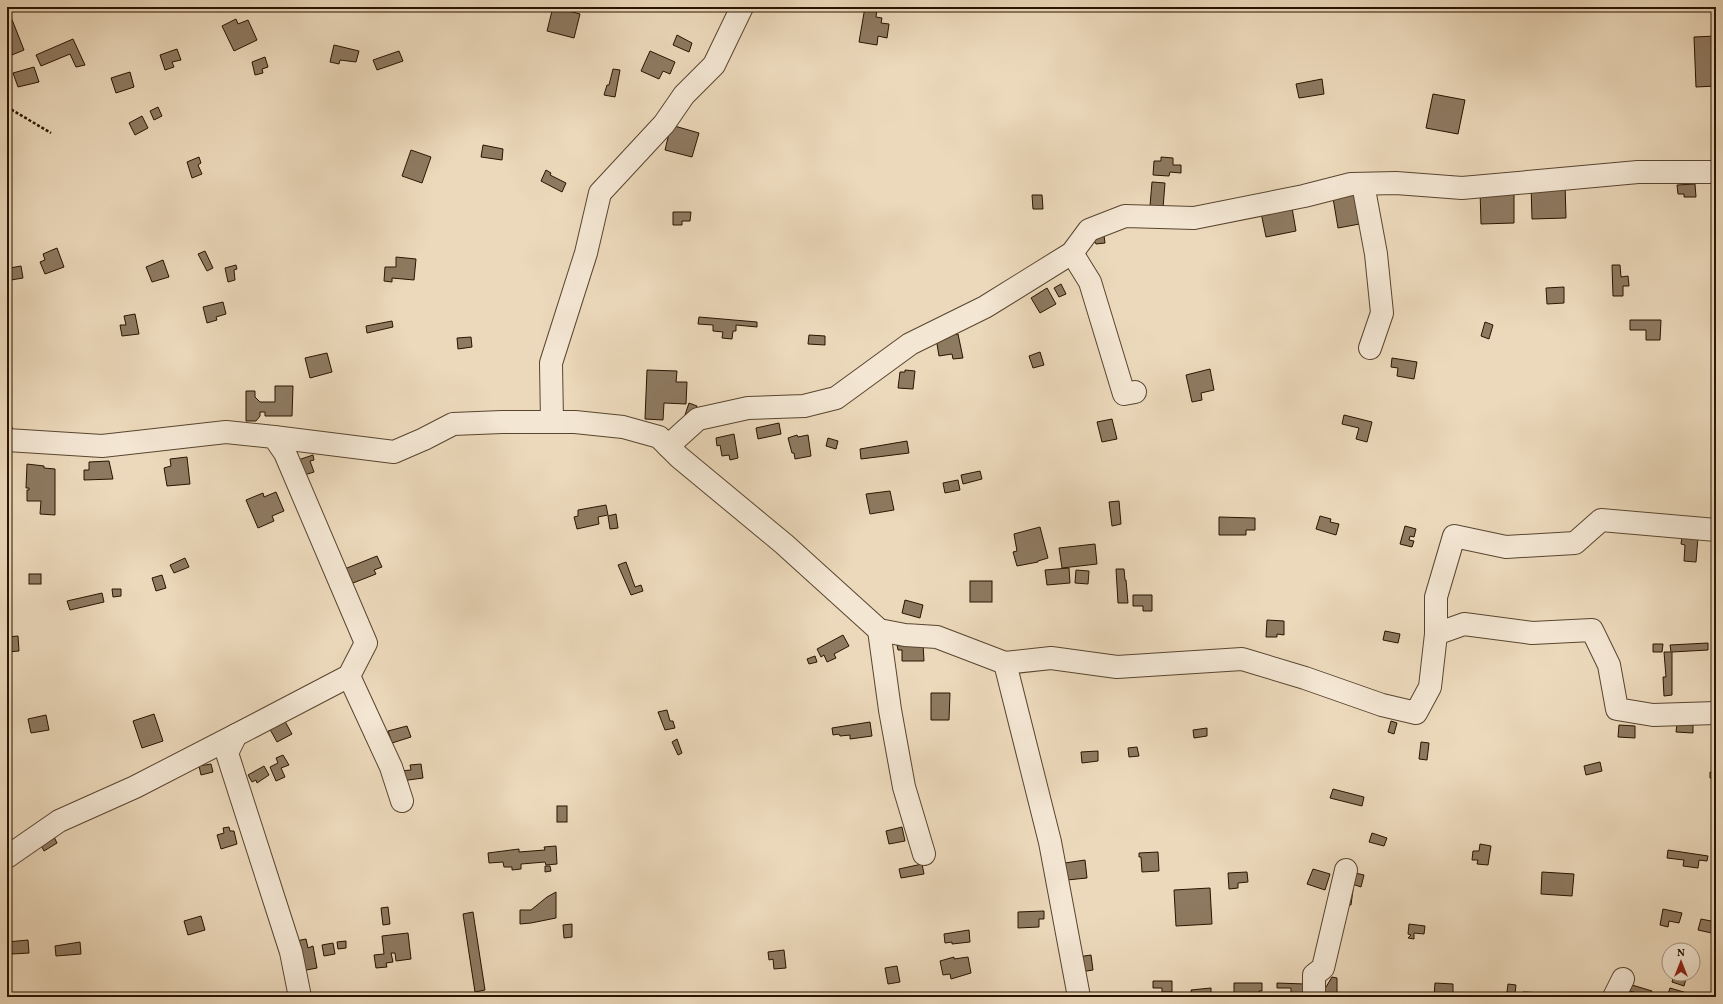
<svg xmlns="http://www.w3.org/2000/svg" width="1723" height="1004" font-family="Vollkorn,serif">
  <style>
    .building { fill: #8e7a61; stroke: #281400 }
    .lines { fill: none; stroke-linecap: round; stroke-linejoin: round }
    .minor-casing { stroke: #59452f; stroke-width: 24 }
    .path { stroke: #281400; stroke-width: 2.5; stroke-dasharray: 3 2; stroke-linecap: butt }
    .minor { stroke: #f3e6d3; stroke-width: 22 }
  </style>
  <rect width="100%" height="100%" fill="#ecd9bb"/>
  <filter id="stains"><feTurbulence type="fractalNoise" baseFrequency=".005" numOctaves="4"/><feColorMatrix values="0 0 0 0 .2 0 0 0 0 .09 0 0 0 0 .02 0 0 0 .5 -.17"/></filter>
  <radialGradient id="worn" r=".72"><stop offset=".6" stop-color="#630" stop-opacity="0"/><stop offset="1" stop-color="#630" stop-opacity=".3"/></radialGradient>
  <g class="building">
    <polygon points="7,7 24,50 7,57"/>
    <polygon points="553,7 580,14 574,38 547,31"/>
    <polygon points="865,7 877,9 876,17 882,18 881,23 889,24 887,38 878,36 877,45 859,42"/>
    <polygon points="236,19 238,24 248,20 257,40 234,51 222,26"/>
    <polygon points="677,35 692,43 689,52 673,45"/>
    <polygon points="1716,36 1716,86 1696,87 1694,37"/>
    <polygon points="73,39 85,65 76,67 70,54 41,66 36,55"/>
    <polygon points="334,45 359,51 356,62 340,60 339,64 330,62"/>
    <polygon points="177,49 181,60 172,62 174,67 165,70 160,55"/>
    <polygon points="399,51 403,61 377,70 373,60"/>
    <polygon points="650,51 675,62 670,74 663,71 659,79 641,71"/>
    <polygon points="265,57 268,67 262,69 263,73 255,75 252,62"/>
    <polygon points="34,67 39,82 18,87 13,73"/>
    <polygon points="613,69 620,70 615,97 604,95 607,85 609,85"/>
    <polygon points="130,72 134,87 116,93 111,78"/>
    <polygon points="1322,79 1324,94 1299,98 1296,84"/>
    <polygon points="1433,94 1465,100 1458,134 1426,128"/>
    <polygon points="158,107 162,116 154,120 150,111"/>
    <polygon points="142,116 148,128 135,135 129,123"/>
    <polygon points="671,125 699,133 692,157 665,150"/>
    <polygon points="483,145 503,149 502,160 481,157"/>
    <polygon points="411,150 431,157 422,183 402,176"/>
    <polygon points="199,157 201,163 198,165 202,174 192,178 187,162"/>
    <polygon points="1161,157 1173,158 1173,165 1181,165 1181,173 1170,172 1169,176 1153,175 1154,161 1161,161"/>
    <polygon points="546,170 551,173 550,175 566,183 562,192 541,181"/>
    <polygon points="1152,182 1165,183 1163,208 1150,206"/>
    <polygon points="1565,183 1566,218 1532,219 1531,184"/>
    <polygon points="1695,184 1696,197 1684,197 1684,194 1678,194 1677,185"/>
    <polygon points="1359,187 1365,223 1338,228 1332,192"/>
    <polygon points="1514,189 1514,223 1481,224 1480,190"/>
    <polygon points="1032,195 1042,195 1043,209 1033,209"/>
    <polygon points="1291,202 1296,231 1266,237 1260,208"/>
    <polygon points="673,212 691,212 690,221 682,221 682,225 673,225"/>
    <polygon points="1103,228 1105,243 1096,244 1095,242 1091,242"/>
    <polygon points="57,248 64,267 45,274 40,262 45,260 43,254"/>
    <polygon points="205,251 213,268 207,271 198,254"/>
    <polygon points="7,257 8,257 10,268 21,266 23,278 11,280 10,269 7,270"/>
    <polygon points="396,257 416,259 414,280 392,278 392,282 384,281 385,267 396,267"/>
    <polygon points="163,260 169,277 152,282 146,267"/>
    <polygon points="236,265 237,269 234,270 235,280 228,282 225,268"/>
    <polygon points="1612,265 1620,265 1621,277 1628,276 1629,286 1623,286 1623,296 1613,296"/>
    <polygon points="1061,284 1066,294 1059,297 1054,288"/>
    <polygon points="1564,287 1564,303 1547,304 1546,288"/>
    <polygon points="1047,288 1056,304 1040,313 1031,298"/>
    <polygon points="223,302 226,314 216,317 217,320 207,323 203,307"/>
    <polygon points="135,314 139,334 122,336 120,325 126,325 124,316"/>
    <polygon points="699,317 757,322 757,327 736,325 736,331 733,331 732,339 722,338 723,332 713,331 713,325 698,324"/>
    <polygon points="1630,320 1661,320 1660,340 1646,340 1646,330 1630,330"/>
    <polygon points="392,321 393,327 367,333 366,326"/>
    <polygon points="1485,322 1493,325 1489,339 1481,336"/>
    <polygon points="958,334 963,358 953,359 952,354 939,356 936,338"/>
    <polygon points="809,335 825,336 825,345 808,344"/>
    <polygon points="471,337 472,347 458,349 457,338"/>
    <polygon points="1040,352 1044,365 1033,368 1029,356"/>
    <polygon points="327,353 332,372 310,378 305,358"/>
    <polygon points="1392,358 1417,362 1414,379 1397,376 1398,368 1391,367"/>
    <polygon points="1210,369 1214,390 1201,393 1202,400 1192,402 1186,375"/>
    <polygon points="647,370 677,371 676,382 687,382 686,404 664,403 663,420 645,419"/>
    <polygon points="905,370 915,371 913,389 898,388 900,372 905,372"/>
    <polygon points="275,386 293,386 292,416 265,416 265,412 260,412 260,416 256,421 246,421 246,391 255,391 255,397 260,402 275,402"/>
    <polygon points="7,388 11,409 8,410 14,437 7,438"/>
    <polygon points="689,403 697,406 694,417 685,415"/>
    <polygon points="1344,415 1372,422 1367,442 1356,439 1359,428 1342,424"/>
    <polygon points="1112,419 1117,439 1102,442 1097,422"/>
    <polygon points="779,423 781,434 758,439 756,428"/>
    <polygon points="734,434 738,458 730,460 729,455 722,456 720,445 717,446 716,438"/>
    <polygon points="797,435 798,437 808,435 811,456 795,459 794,453 792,453 788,438"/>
    <polygon points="828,438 838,441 836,449 826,446"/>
    <polygon points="907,441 909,453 861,459 860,449"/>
    <polygon points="313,455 314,460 310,461 314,472 298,477 292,462"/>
    <polygon points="187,457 190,484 167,486 164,468 171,466 170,459"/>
    <polygon points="109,461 113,479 84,480 84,470 89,470 89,462"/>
    <polygon points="27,464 44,466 44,468 55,469 55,515 40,514 41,501 27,501 27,490 29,490 29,488 26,488"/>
    <polygon points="980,471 982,479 963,484 961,475"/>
    <polygon points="958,480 960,490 945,493 943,483"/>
    <polygon points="890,491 894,510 870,514 866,494"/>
    <polygon points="276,492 284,511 272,516 274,521 258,528 246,500 263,493 264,497"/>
    <polygon points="1119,501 1121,524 1112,526 1109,502"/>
    <polygon points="606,505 608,515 598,517 599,524 577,529 574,517 578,516 578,510"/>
    <polygon points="616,514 618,528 610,529 608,516"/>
    <polygon points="1320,516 1331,519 1330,522 1339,524 1336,535 1316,529"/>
    <polygon points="1219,517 1255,518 1255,530 1246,530 1246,535 1219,535"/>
    <polygon points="1405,526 1416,529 1414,537 1410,536 1409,540 1414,541 1412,547 1400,544"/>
    <polygon points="1040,527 1048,558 1038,561 1038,562 1017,566 1013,552 1017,551 1014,534"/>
    <polygon points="1682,537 1698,537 1696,562 1684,561 1685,545 1681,544"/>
    <polygon points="1095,544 1097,564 1062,568 1059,548"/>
    <polygon points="377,556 382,567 374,570 376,574 348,585 342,570"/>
    <polygon points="185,558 189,567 174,573 170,565"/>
    <polygon points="626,562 635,587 641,585 643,591 631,595 618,565"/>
    <polygon points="1069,568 1070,583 1047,585 1045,570"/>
    <polygon points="1116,569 1124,569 1125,580 1126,580 1128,603 1118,603"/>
    <polygon points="7,570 9,589 7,589"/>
    <polygon points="1076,570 1089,571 1088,584 1075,583"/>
    <rect x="29" y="574" width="12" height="10"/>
    <polygon points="162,575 166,588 156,591 152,578"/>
    <rect x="970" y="581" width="22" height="21"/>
    <polygon points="112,589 121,589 121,596 113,597"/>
    <polygon points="102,593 104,602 70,610 67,601"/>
    <polygon points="1133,595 1152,595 1152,611 1143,611 1143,606 1133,606"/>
    <polygon points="905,600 923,605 920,618 902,613"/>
    <polygon points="1267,620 1284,621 1284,635 1277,634 1277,637 1266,637"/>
    <polygon points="1385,631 1400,634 1398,643 1383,640"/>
    <polygon points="843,635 849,646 834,654 836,658 827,662 824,655 821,657 817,649"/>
    <polygon points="18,636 19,651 7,652 7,637"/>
    <polygon points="1708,643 1708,650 1672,652 1672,695 1664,696 1663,677 1666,677 1664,652 1671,652 1670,645"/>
    <polygon points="1714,643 1716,643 1716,662 1715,662"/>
    <polygon points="923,644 924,661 902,661 902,650 898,650 897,645"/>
    <polygon points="1653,644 1663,644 1662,652 1653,652"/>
    <polygon points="815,656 817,662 809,664 807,659"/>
    <polygon points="931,693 950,693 949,720 931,720"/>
    <polygon points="667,710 670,721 673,721 675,728 665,730 658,712"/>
    <polygon points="154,714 163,741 142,748 133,721"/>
    <polygon points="46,715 49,730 31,733 28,719"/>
    <polygon points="282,716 292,734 277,742 267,724"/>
    <polygon points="1391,721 1397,723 1394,734 1388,732"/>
    <polygon points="870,722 872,736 850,739 850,735 840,736 839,734 833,735 832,728"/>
    <polygon points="1677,724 1693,725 1693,733 1676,732"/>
    <polygon points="1619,725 1635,726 1635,738 1618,737"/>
    <polygon points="407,726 411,737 392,743 388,731"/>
    <polygon points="1207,728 1207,736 1194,738 1193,730"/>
    <polygon points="677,739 682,753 678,755 672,742"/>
    <polygon points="1421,742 1429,743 1427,760 1419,759"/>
    <polygon points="1137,747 1139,756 1129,757 1128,748"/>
    <polygon points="1098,751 1098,761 1082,763 1081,752"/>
    <polygon points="283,755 289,765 281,768 285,777 276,781 270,767 278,763 276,758"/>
    <polygon points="1600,762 1602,771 1586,775 1584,766"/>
    <polygon points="211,764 213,772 201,775 199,766"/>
    <polygon points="421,764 423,778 401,781 400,771 411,770 410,765"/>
    <polygon points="264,766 269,775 257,783 256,780 252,782 248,775"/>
    <polygon points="1710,772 1716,773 1716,778 1710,778"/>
    <polygon points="1333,789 1364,797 1362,806 1330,798"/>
    <rect x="557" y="806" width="10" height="16"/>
    <polygon points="229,827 230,831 234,831 237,844 221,849 217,835 224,833 223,828"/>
    <polygon points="902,827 905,841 889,844 886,831"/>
    <polygon points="1372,833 1387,838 1384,846 1369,842"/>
    <polygon points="54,837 57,843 44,851 41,845"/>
    <polygon points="1480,844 1491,846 1488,865 1477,864 1478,860 1472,860 1473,851 1479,851"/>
    <polygon points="556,846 557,864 546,865 545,862 521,864 521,869 512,870 512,867 504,867 503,862 489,863 488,853 519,849 519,852 545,850 544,847"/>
    <polygon points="1668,850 1708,856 1707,861 1699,860 1698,868 1683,866 1684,860 1667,858"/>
    <polygon points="1158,852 1159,871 1142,872 1141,857 1139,857 1139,853"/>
    <polygon points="1085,860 1087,878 1067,880 1065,863"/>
    <polygon points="922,864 924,874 901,878 899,869"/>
    <polygon points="545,866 550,866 551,871 545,872"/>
    <polygon points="1313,869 1330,874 1325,890 1307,884"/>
    <polygon points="1247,872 1248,882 1238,883 1238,888 1229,889 1228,873"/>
    <polygon points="1542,872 1574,874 1572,896 1541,894"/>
    <polygon points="1355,873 1364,875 1361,887 1352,884"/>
    <polygon points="1210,888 1212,924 1176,926 1174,890"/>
    <polygon points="1347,889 1353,890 1351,905 1344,905"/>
    <polygon points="556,892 556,918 531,923 520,924 520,910 531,910 547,897"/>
    <polygon points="388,907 390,924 383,925 381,908"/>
    <polygon points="1663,909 1682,913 1679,923 1669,921 1668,927 1660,925"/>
    <polygon points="1044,911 1044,919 1039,919 1039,927 1018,928 1018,912"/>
    <polygon points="473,912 485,990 475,992 463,914"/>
    <polygon points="201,916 205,930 188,935 184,921"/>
    <polygon points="1701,919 1716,922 1716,934 1698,930"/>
    <polygon points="572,924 572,937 564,938 563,925"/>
    <polygon points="1409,924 1425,926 1424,934 1414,933 1414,939 1408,938 1411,935 1408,934"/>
    <polygon points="969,930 970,942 952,944 952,942 945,943 944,934"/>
    <polygon points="408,933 411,959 396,961 395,953 391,953 393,962 386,963 387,967 376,968 374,955 384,954 382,936"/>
    <polygon points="306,939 308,948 313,946 317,968 296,972 291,942"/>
    <polygon points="28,940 29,953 12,954 11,946 7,946 7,942"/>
    <polygon points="346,941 346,948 338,949 337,942"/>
    <polygon points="80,942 81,954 56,956 55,946"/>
    <polygon points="333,943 335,954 324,956 322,945"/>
    <polygon points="784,950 786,968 774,969 773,959 769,960 768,952"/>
    <polygon points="1091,955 1093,970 1074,973 1071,958"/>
    <polygon points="954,957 954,959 968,957 971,973 951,979 950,974 943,975 940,961"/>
    <polygon points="897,966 900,982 888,984 885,968"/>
    <polygon points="1674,975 1686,979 1684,986 1672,982"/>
    <polygon points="1332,977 1337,978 1337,997 1320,997"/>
    <polygon points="1153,981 1172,981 1172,992 1162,992 1162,988 1153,988"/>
    <polygon points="1234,983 1262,983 1262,991 1259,991 1259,997 1234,997"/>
    <polygon points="1277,983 1305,984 1305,994 1291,993 1291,988 1277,988"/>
    <polygon points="1435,983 1453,984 1453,997 1434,997"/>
    <polygon points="1508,984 1516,985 1515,994 1507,992"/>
    <polygon points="1632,985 1652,991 1650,997 1639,997 1640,994 1630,991"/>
    <polygon points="1211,988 1211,997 1192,997 1191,990"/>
    <polygon points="1670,988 1687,993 1686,997 1687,997 1667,997"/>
    <polygon points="1523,992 1546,993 1546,996 1556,997 1523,997"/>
    <polygon points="605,994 605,997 588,997 588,996"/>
  </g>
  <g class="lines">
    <defs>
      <g id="minor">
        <polyline points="1363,184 1376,254 1382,313 1370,348"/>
        <polyline points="1072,253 1090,282 1124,394 1135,392"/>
        <polyline points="552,422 551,363 586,253 600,193 664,124 684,95 714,65 742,7"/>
        <polyline points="274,437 394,452 424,439 453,424 502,422 575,422 623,427 659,437 679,457 784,544 879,630 905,635 937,637 1005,663 1050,842 1079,997"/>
        <polyline points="7,440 102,446 226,432 274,437 285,453 366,643 349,676 236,735 227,753 291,952 300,997"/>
        <polyline points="668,446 698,419 748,408 804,406 836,398 910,344 985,307 1072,253 1089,230 1125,216 1194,218 1304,196 1351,184 1396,183 1462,188 1638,172 1716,172"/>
        <polyline points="879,630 890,710 904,787 924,854"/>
        <polyline points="1436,634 1436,597 1454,536 1506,547 1575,543 1601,520 1716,530"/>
        <polyline points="1005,663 1051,658 1117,667 1242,659 1305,678 1382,705 1416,713 1430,687 1436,634 1464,624 1532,633 1592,630 1609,665 1617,709 1653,715 1716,713"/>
        <polyline points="349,676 391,767 402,801"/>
        <polyline points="7,857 59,821 135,787 236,735"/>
        <polyline points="1314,997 1314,975 1323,968 1346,870"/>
        <polyline points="1614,997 1623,979"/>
      </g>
    </defs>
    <use href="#minor" class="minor-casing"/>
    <polyline class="path" points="7,107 51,133"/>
    <use href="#minor" class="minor"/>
  </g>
  <rect width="1723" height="1004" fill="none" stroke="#ecd9bb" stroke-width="24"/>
  <rect x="8" y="8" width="1707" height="988" fill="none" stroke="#281400" stroke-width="2"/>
  <rect x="12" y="12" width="1699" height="980" fill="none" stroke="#281400"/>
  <g transform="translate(1681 962)"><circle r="19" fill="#f3e6d3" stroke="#a2927f"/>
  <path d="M0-3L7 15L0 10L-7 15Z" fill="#8f2418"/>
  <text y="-6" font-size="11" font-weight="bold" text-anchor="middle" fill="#281400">N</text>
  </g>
  <rect width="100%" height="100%" filter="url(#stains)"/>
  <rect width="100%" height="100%" fill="url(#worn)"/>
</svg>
